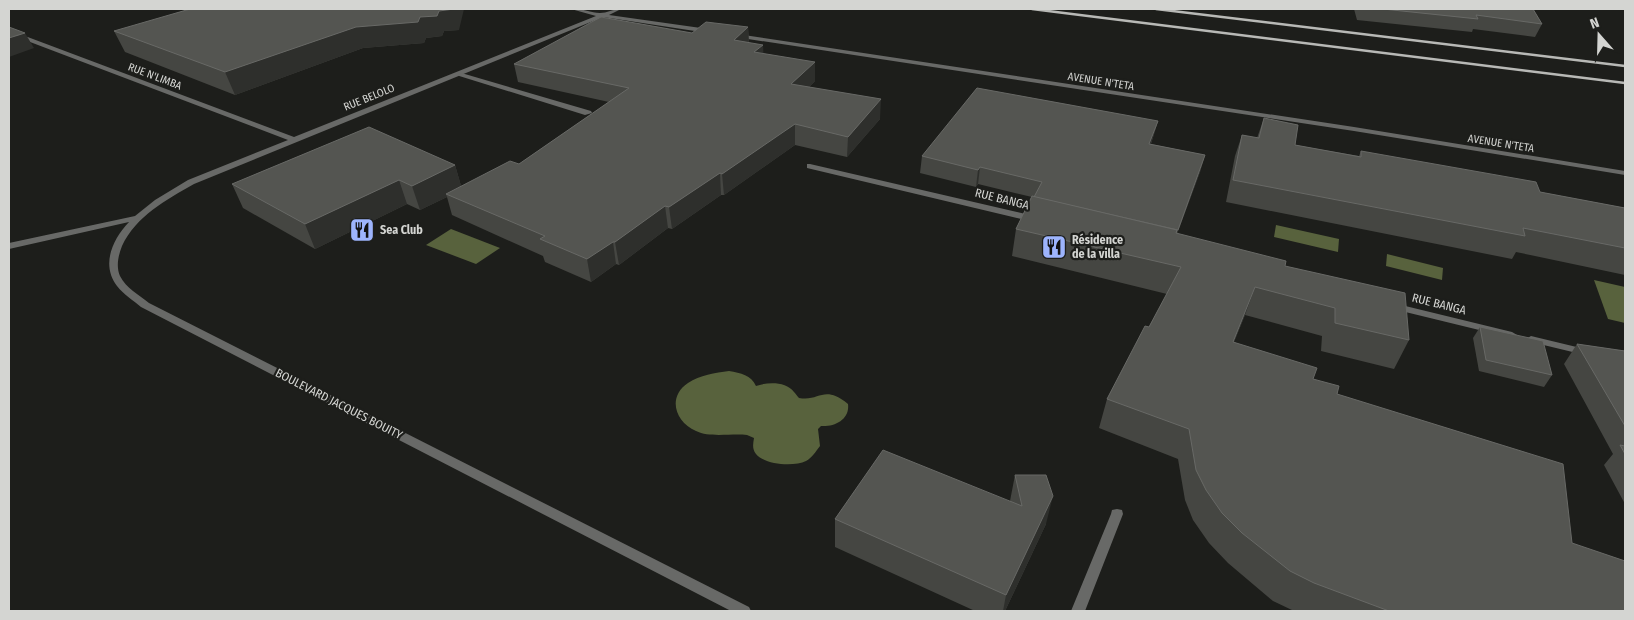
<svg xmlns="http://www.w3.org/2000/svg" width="1634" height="620" font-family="'Fira Sans Condensed',sans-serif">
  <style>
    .water { fill: #58623d }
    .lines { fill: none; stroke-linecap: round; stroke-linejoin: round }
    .lane { fill: #686967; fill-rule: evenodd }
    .street { fill: #686967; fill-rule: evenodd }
    .rail { stroke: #b8b9b6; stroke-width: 2.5 }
    .wall { fill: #454642 }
    .shaded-wall { fill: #2e2f2c }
    .building { fill: #545551; stroke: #686966 }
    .labels { text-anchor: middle; stroke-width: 4.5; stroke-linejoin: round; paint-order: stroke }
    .far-street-label { font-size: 11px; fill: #d4d5d2; stroke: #1d1e1b }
    .street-label { font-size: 12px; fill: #d4d5d2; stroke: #1d1e1b }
    .poi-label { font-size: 12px; font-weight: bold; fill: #d4d5d2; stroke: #1d1e1b; text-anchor: start }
  </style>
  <rect width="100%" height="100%" fill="#1d1e1b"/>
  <g class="water">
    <polygon points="1276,225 1339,239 1338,252 1274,237"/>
    <polygon points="451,229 500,248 476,264 426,245"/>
    <polygon points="1387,254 1443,268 1442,280 1386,266"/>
    <polygon points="1594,280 1625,287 1625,323 1608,319"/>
    <path d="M729,371c12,2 22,4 27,15 11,-4 30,-5 38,6 2,2 3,4 5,6 21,4 24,-14 49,6 2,15 -13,23 -27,22l-3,3 2,17c-4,5 -8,12 -14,15 -12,6 -41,4 -50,-7 -4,-5 -3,-10 -2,-16l-7,-3c-15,-2 -37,3 -51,-4 -21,-9 -29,-34 -8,-48 12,-8 27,-10 41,-12z"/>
  </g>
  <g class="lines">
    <g class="lane">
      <polygon points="458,72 591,111 592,113 585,115 456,75 455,74"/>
      <polygon points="1117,509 1122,510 1123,514 1085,611 1071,611 1111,514 1112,510"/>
    </g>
    <g class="street">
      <path d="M571,9c10,-1 19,4 29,4 7,0 13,-4 21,-4l-12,6 99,14 3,2 -3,2 -105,-16 -409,167c-28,16 -58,32 -72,62 -4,10 -6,21 -2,30 6,12 19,19 29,27l600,304 2,4h-20l-590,-304c-8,-7 -17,-12 -24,-21 -16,-21 -5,-46 12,-64l-120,27v-6l126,-27 20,-16 33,-20 100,-40 -279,-106v-4l285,107 302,-121z"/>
      <polygon points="737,34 1354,127 1625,171 1625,175 1354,131 735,37 735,35"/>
      <polygon points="807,164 810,164 1034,216 1038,219 1034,222 807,168"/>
      <polygon points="1393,303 1512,332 1517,335 1512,338 1389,308 1388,306 1389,304"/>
      <polygon points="1531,336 1589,350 1590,352 1585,355 1527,341 1526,339"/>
    </g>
    <g class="rail">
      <polyline points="1032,9 1625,83"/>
      <polyline points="1156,9 1625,66"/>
    </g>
  </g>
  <g class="wall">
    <polygon points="1354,9 1533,9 1542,24 1535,37 1473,29 1472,32 1357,20"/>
    <polygon points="748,27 749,43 763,54 815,81 809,87 880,119 847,157 795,145 724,195 721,195 672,229 668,228 619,265 616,264 591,282 545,262 543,256 452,215 447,197 420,210 407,204 315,249 243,208 232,184 455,165 461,186 519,164 609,102 518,82 514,64 692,33"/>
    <polygon points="459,30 444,31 442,36 426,38 424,43 363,48 235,95 125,52 114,31"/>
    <polygon points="1264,118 1295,145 1359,156 1361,151 1540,192 1625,208 1625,275 1516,252 1512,259 1226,202 1235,156 1242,135 1257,138"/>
    <polygon points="1158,121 1151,144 1205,155 1200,172 1177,234 1285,266 1409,340 1394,369 1321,351 1322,336 1245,315 1234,342 1313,379 1572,543 1625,611 1294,611 1273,601 1228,563 1209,543 1193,520 1185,500 1178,459 1099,428 1107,399 1149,327 1167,294 1012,256 1016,229 1032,197 978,184 976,187 920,173 922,156"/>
    <polygon points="1480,327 1552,375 1544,387 1479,371 1473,338"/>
    <polygon points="1577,344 1625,351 1625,504 1604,465 1613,454 1564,364"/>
    <polygon points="1015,475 1046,524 1005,611 975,611 835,547 835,519 1010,501"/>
  </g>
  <g class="shaded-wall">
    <polygon points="454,9 464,9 459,30 444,31 442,36 426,38 424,43 363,48 235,95 225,72 356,27 439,11"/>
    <polygon points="748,27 749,45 734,40"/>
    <polygon points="25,33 34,48 9,57 9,38"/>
    <polygon points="763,45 764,63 754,52"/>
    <polygon points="815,62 815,81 792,103 791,84"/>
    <polygon points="881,99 880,119 847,157 848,137"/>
    <polygon points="1158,121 1153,137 1145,161 1149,144"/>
    <polygon points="795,124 795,145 724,195 722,174"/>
    <polygon points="1205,155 1200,172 1172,248 1178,230"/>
    <polygon points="455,165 462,189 446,194 447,197 420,210 412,186"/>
    <polygon points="980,167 978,184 976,187 978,170"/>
    <polygon points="720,173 721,195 672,229 669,207"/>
    <polygon points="399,180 407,204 315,249 305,224"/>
    <polygon points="665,206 668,228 619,265 615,242"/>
    <polygon points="613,242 616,264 591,282 587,259"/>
    <polygon points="1255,287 1245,315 1222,371 1233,342"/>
    <polygon points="1053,496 1046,524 1005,611 1003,611 1006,595"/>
  </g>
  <g class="building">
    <polygon points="190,9 454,9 439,11 437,16 420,17 418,22 356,27 225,72 114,31"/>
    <polygon points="1383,9 1533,9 1542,24 1476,15 1478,19"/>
    <polygon points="601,17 692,33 706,22 748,27 734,40 763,45 754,52 815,62 791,84 881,99 848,137 795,124 722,174 720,173 669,207 665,206 615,242 613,242 587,259 540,239 545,236 446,194 510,161 519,164 629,88 514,64"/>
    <polygon points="9,27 25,33 9,38"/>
    <polygon points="977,88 1158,121 1149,144 1205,155 1178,230 1034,197 1042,182 980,167 978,170 922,156"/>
    <polygon points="1264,118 1298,125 1295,145 1361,157 1361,151 1536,182 1540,192 1625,208 1625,248 1523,228 1525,236 1233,180 1242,135 1259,138"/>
    <polygon points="369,127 455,165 412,186 399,180 305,224 232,184"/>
    <polygon points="1032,196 1177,230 1176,233 1286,261 1285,266 1405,293 1409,340 1335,323 1335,308 1255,287 1233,342 1317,368 1313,379 1339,386 1337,394 1563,464 1572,543 1625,561 1625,611 1389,611 1314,583 1290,571 1242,533 1222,513 1206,490 1196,470 1189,429 1107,399 1145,326 1149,327 1181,267 1016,229"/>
    <polygon points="1480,327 1543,341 1552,375 1486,360"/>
    <polygon points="1577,344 1625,351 1625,426"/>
    <polygon points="1620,445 1625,446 1625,454"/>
    <polygon points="883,450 1022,506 1015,475 1046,475 1053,496 1006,595 835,519"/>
  </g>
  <defs>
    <symbol id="restaurant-square" viewBox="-11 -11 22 22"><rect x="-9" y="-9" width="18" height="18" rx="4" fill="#9db4fd" stroke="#1d1e1b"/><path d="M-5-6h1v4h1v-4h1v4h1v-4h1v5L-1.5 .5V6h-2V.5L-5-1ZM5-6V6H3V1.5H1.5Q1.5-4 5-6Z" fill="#111"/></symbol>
  </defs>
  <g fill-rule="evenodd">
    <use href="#restaurant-square" x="348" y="216" width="28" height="28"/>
    <use href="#restaurant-square" x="1040" y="233" width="28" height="28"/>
  </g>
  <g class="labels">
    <g class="far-street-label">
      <text transform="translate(155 76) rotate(21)" y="4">RUE N'LIMBA</text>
      <text transform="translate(1101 81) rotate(9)" y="4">AVENUE N'TETA</text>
      <text transform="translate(369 97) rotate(-22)" y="4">RUE BELOLO</text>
      <text transform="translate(1501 143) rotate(9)" y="4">AVENUE N'TETA</text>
    </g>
    <g class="street-label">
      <text transform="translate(1002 199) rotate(14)" y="4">RUE BANGA</text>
      <text transform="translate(1439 304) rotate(14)" y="4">RUE BANGA</text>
      <text transform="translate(339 404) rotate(27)" y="4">BOULEVARD JACQUES BOUITY</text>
    </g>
    <g class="poi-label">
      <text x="380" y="234">Sea Club</text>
      <text x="1072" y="244">Résidence<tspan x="1072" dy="14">de la villa</tspan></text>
    </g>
  </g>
  <rect width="1634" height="620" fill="none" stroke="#d4d5d2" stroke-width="20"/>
  <g transform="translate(1599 35) rotate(340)" stroke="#1d1e1b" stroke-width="4" paint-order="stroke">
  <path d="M0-4L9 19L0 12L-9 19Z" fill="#d4d5d2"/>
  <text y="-8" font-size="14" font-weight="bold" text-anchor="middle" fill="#d4d5d2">N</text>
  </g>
</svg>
